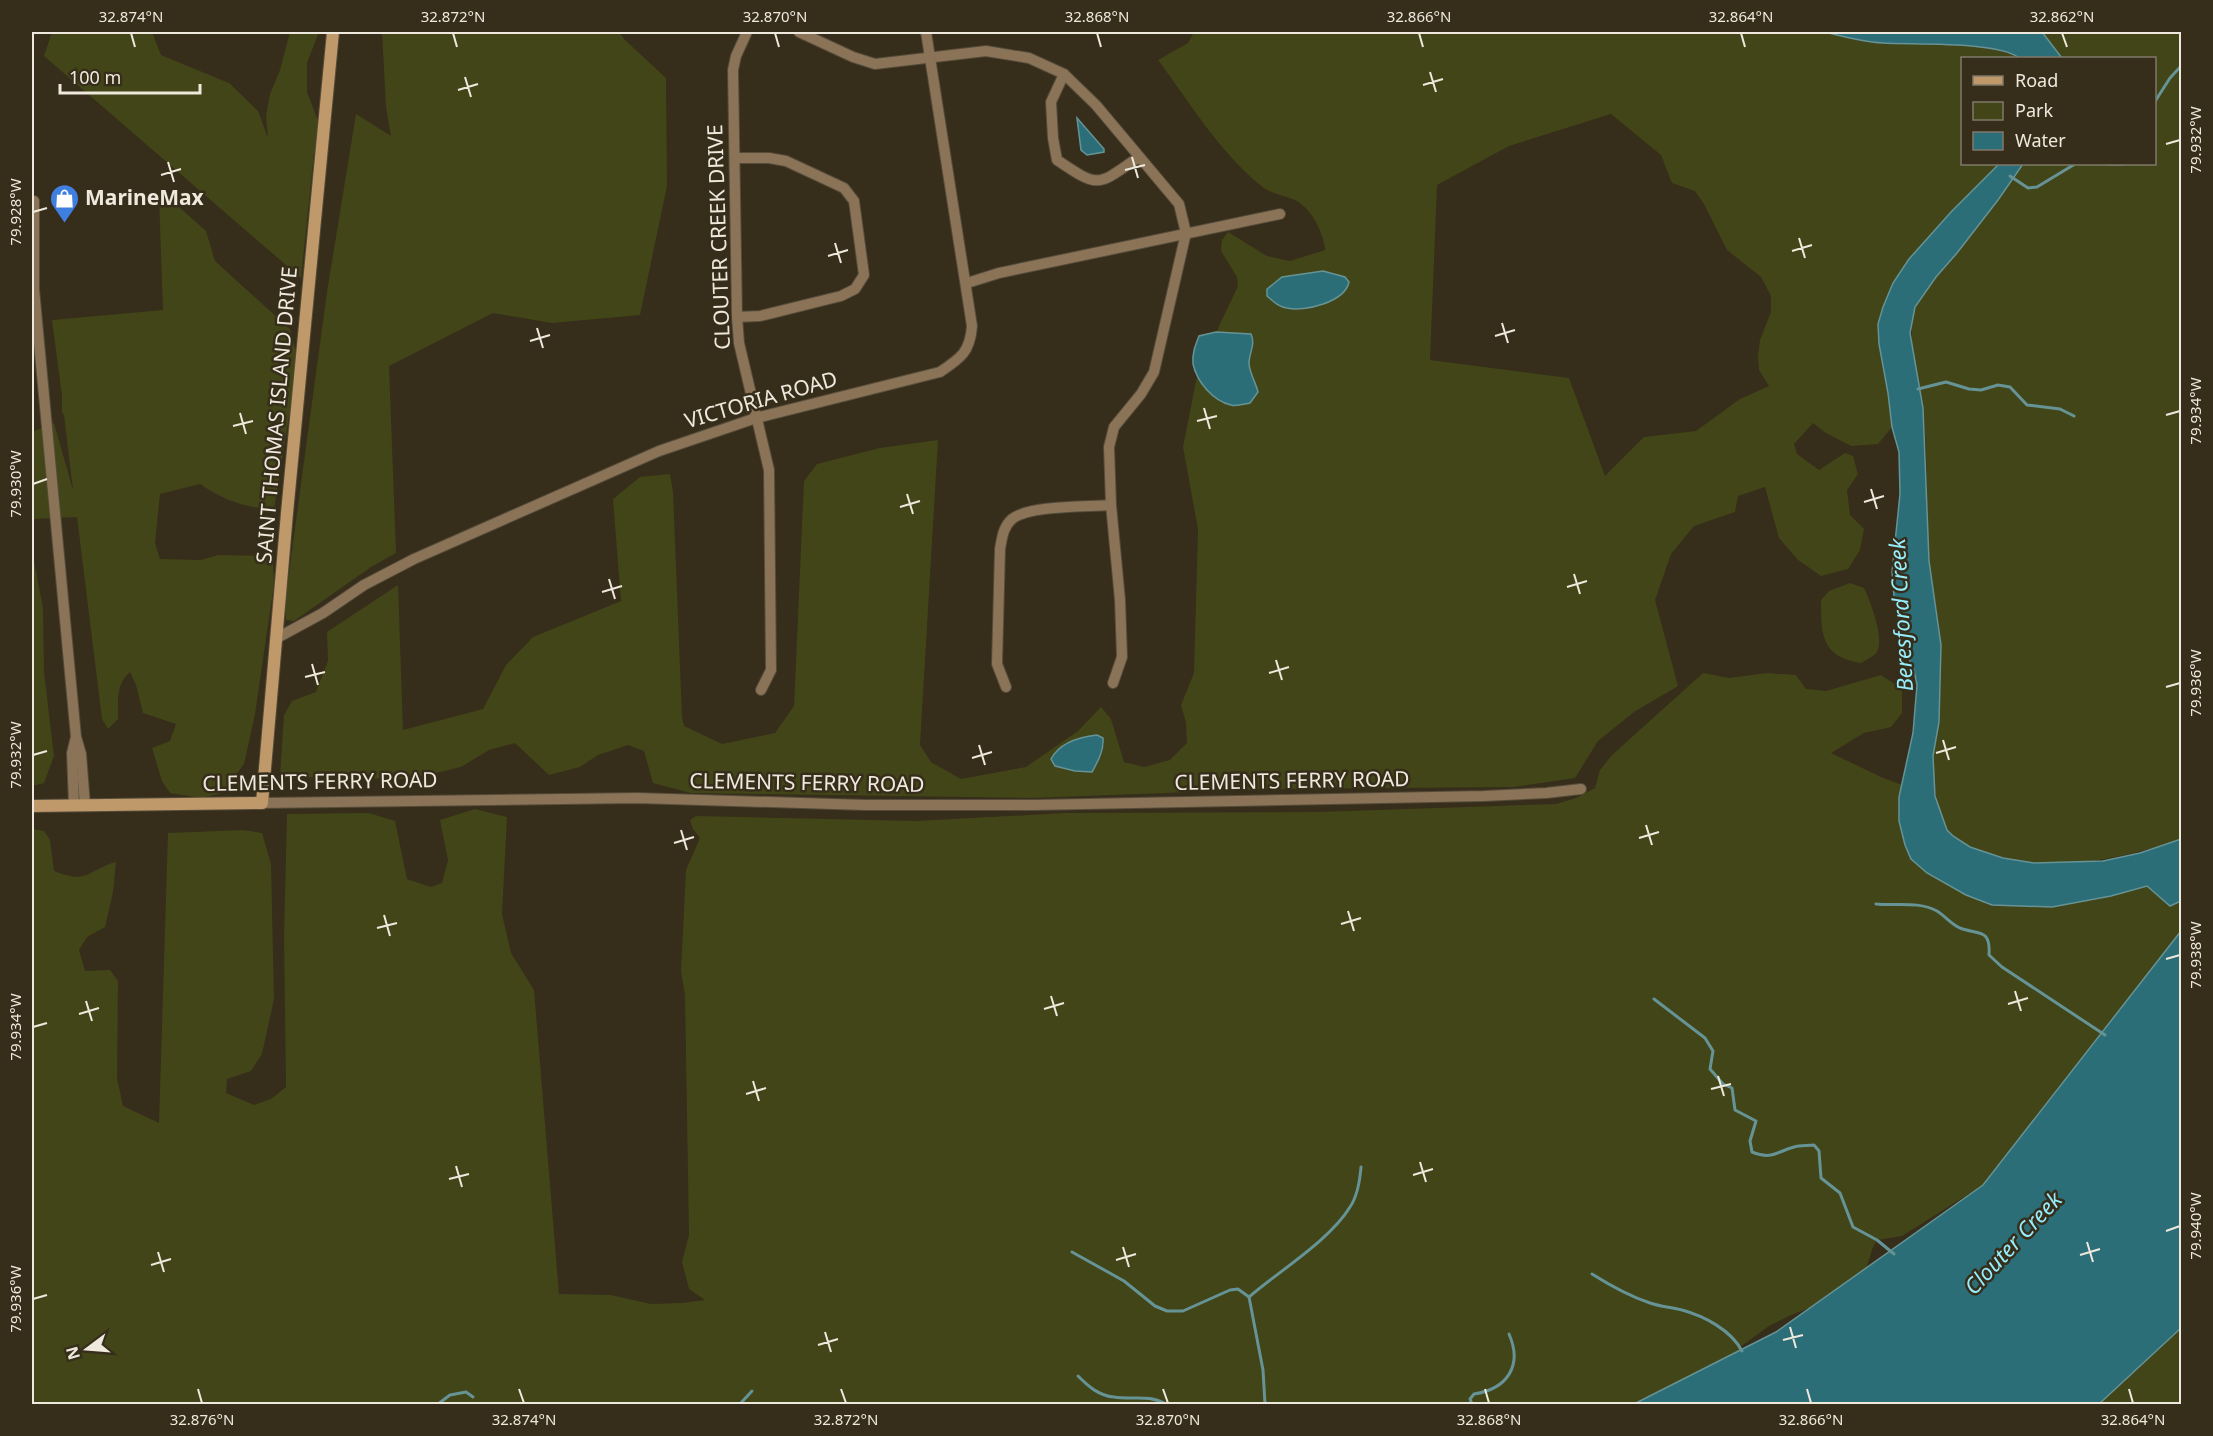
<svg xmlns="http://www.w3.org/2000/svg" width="2213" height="1436" font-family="'Noto Sans',sans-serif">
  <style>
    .green { fill: #424517; fill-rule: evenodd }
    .water { fill: #2b6e78; stroke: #669396; stroke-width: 1.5 }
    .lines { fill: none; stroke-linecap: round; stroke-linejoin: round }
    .stream { stroke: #669396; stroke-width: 3 }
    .street-casing { stroke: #544b3a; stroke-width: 12 }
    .secondary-casing { stroke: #544b3a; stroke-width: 14 }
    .street { stroke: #8a7356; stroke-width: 10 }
    .secondary { stroke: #bf996a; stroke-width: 12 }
    .ticks { fill: none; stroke: #efe9dd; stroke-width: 2 }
    .labels { text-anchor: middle; stroke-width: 5; stroke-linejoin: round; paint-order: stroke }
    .poi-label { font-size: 21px; font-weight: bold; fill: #efe9dd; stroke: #362d1b; text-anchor: start }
    .street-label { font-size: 21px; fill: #efe9dd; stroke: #362d1b }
    .water-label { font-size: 22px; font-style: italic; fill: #96edfb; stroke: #362d1b }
    .neatline { fill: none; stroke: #efe9dd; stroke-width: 2 }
    .ticks-label { font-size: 15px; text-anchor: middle; fill: #efe9dd }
  </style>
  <rect width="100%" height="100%" fill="#362d1b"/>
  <g class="green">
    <polygon points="52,32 152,32 161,55 229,83 258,111 268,138 266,116 270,94 280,70 290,32 319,32 307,63 307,92 320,126 318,151 314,153 301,278 44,56"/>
    <polygon points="382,32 619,32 625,40 666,78 667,186 640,315 552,323 493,313 389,366 396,553 371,567 294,621 286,620 285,602 327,292 356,114 391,136 386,107"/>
    <path d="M1194,32h631c19,5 38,10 58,11 29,2 116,-2 136,15h-57v106h37l-48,48 -58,71 -10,24 -5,17 1,20 9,49 4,34 -14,17 -27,2 -25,-13 -13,-10 -19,21 3,10 22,16 26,-17 8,3 5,18 -11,16 3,25 14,14 -4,21 -12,19 -27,7 -23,-16 -19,-22 -14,-51 -27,9 -3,16 -41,14 -23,28 -16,46 23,86 -44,26 -36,29 -23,37 -61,9 -240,2 -243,9 -340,-5 -38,-10 -9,-32 -16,-6 -30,10 -18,12 -31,8 -34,-32 -26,7 -28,17 -50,12 -131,-2 4,-62 8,-14 24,-9 12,-31 -1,-29 71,-47 5,145 80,-21 23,-44 27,-28 88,-36 -8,-102 27,-22 30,-3 3,18 9,225 2,9 38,18 53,-11 19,-27 10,-225 13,-17 63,-16 58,-8 -18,305 11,17 30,17 65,-12 52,-36 23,-24 10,12 13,43 20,5 26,-7 17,-17 -1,-20 -5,-18 13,-32 4,-144 -15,-82 13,-66 24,-57 18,-38 -1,-9 -16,-26 1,-11 6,-8 39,24 23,5 35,-11c-1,-17 -14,-42 -30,-50 -10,-4 -22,-6 -31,-12 -41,-31 -75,-86 -106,-128l30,-17zM1611,114l50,41 11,28 23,8 9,13 23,46 34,27 10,19v16l-11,28 -2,16 1,14 10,16 -29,13 -44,32 -52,6 -39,39 -36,-98 -139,-18 7,-175 72,-39zM1104,743l-3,14 -26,14 -20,-5z"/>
    <path d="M2042,32h139v807c-62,21 -132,36 -196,13 -12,-4 -25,-9 -34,-18 -14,-14 -19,-58 -18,-77 0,-13 5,-26 6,-38 1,-24 2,-48 1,-72 0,-31 -9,-60 -11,-90 -3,-50 -1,-99 -6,-149 -3,-32 -18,-67 -8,-99 6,-21 30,-40 43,-57 23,-29 44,-59 65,-88h131v-106h-92z"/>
    <path d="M159,197l20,10 27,24 9,30 75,68 8,31 -24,150c-30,-3 -49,-9 -74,-26l-40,10 -5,49 5,16 41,1 17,-5 51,1 4,7 1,21 -19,130 -11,50 -22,29 -21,5 -31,-5 -8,-12 -10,-33 18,-7 6,-17 -33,-11 -7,-28 -6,-13c-14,11 -12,30 -12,47l-10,10 -6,-10 -25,-202 -45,2 2,13 -1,24 10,52 1,64 10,84 -10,27 -12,3v-354l22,-9 19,67 -9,-75 -2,-3v-16l-10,-76 111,-10z"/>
    <path d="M1850,583l14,5c6,13 21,50 13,64 -3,4 -11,8 -16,11 -40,-6 -40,-29 -40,-63l8,-9z"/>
    <path d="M1703,673l26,5 38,-5 29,2 10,14 20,2 55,-16 21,14v24l-11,14 -27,6 -33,20 50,24 21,8 -3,12v24l3,10 25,42 39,22 26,10 60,2 59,-11 36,-10 23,19 11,-4v30l-198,254 -81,51 -25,4 -4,7 -8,25 -38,29 -36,14 -22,11 -29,21 6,12 -7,45h-1707v-575l12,2 6,9 4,31c36,14 32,-1 62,-9l-3,30 -8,35 -18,10 -8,13 6,21 25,-1 8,11 -1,97 6,28 36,17 9,-290 75,-3 19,3 9,31 3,135 -12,55 -11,17 -24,8 -1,14 28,12 17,-6 15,-12 -2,-152 3,-121 82,-1 26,8 12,58 24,8 11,-4 6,-23 -8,-40 35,-11 32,8 -5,97 9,39 23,37 25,304 52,1 40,9 31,-1 23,-3 -16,-11 -7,-27 7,-27 -4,-240 -4,-24 5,-101 14,-32 -7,-9 -3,-9 6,-4 220,5 149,-8 253,-1 238,-8 20,-6 19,-10 5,-18 12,-15z"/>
    <polygon points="2181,1328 2181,1404 2099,1404"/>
  </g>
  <g class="water">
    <path d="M1825,32h217l20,26h-43c-20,-17 -107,-13 -136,-15 -20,-1 -39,-6 -58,-11z"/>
    <polygon points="1077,118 1104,149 1104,152 1087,155 1081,150"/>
    <polygon points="1999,164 2023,164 1998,200 1957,253 1936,277 1915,307 1910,333 1923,408 1929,561 1941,645 1939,722 1933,756 1935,796 1947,830 1953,836 1970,847 2003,858 2034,863 2103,861 2140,853 2181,839 2181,901 2170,906 2147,886 2111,896 2052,907 1992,905 1966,895 1927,873 1911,859 1905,845 1899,821 1899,797 1913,733 1917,685 1914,670 1904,648 1894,597 1892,572 1900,494 1899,452 1892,427 1888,393 1879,344 1878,324 1883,307 1893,283 1909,259 1951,212"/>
    <path d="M1323,271l22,6 4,5c-4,20 -44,30 -62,26 -9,-1 -14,-7 -20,-12v-7l15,-12z"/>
    <path d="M1216,332l35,2c5,10 -2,19 -2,29 0,9 7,20 9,29l-8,11c-6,1 -14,4 -19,2 -18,-4 -34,-23 -38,-41 -1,-10 2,-18 6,-28z"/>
    <path d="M1097,735l6,3c1,13 -5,23 -11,34l-17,-1 -20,-5 -4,-7c9,-17 28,-22 46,-24z"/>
    <polygon points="2181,931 2181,1328 2099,1404 1634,1404 1776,1332 1983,1185"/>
  </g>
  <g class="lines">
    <g class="stream">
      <polyline points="2154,103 2170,78 2182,65"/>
      <polyline points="2107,164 2123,164"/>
      <polyline points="2010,176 2028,188 2037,187 2075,164"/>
      <polyline points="1918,389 1946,382 1969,389 1981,390 1998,385 2010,387 2027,405 2060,409 2074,416"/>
      <path d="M1876,904c20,2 43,-3 61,7 8,5 14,13 23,17 17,7 31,-1 29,27l13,12 103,68"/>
      <path d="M1654,999l51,39 8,13 -3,18 13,15 9,4 3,22 21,11 -6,20 2,11c20,8 24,0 42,-5 6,-2 14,-1 20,-2l5,6 2,27 19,15 13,34 24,13 17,14"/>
      <polyline points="1072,1252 1124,1281 1155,1306 1167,1311 1183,1311 1230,1290 1238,1289 1249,1297 1263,1370 1265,1404"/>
      <path d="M1592,1274c19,12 37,22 58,29 11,4 22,4 32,7 22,6 49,20 60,41"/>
      <path d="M1249,1297c30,-26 81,-57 101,-90 7,-10 10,-28 11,-40"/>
      <path d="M1078,1376c10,10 21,20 36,21 19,3 34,-3 52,7"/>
      <polyline points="438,1404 450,1395 466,1392 473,1397"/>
      <polyline points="740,1404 752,1391"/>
      <path d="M1472,1404l-2,-5 4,-5c33,-5 49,-28 35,-60"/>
    </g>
    <defs>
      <g id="street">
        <polyline points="747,32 736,56 733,70 737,317 739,343 769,470 771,670 761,690"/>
        <polyline points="799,32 853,57 875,64 986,51 1029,58 1064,74 1096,105 1179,204 1186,233 1154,372 1141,394 1114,427 1109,447 1111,505 1120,600 1122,657 1113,683"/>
        <path d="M1064,74l-13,28 2,36 4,22c43,29 40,26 82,-3"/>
        <polyline points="735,158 769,158 786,161 844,188 854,201 864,275 855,289 841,296 760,316 737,317"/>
        <polyline points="34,201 34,289 76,737 81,754 85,805"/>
        <polyline points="967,283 999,273 1280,214"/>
        <path d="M277,638l46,-25 41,-28 50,-26 245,-108 97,-33 184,-46c21,-14 30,-20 32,-46l-46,-294"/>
        <path d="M1006,687l-9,-23 3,-115c2,-11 3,-22 12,-30 18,-14 75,-12 99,-14"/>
        <polyline points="262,803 637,798 865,805 1035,805 1484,796 1546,793 1581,789"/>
        <polyline points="74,805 72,753 76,737"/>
      </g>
      <polyline id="secondary" points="32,806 262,803 287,513 333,32"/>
    </defs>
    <use href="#street" class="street-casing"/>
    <use href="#secondary" class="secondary-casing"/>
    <use href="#street" class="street"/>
    <use href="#secondary" class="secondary"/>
  </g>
  <path class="ticks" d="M131,33l4,14M453,33l4,14M775,33l4,14M1097,33l4,14M1419,33l4,14M1741,33l4,14M2062,33l5,14M1430,72l6,20M465,77l6,20M1423,85l20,-6M458,90l20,-6M2166,144l14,-4M1132,157l6,21M168,162l6,20M1125,170l20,-5M161,175l20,-6M33,212l14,-4M1799,238l6,20M835,243l6,20M1792,251l20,-6M828,256l20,-6M1502,323l6,20M537,328l6,20M1495,336l20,-6M530,341l20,-6M1204,408l6,21M240,413l6,21M2166,415l14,-4M1197,421l20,-5M233,426l20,-5M33,484l14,-5M1871,489l6,20M907,494l6,20M1864,502l20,-6M900,507l20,-6M1574,574l6,20M609,579l6,20M1567,587l20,-6M602,592l20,-6M1276,660l6,20M312,664l6,21M1269,673l20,-6M305,677l20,-5M2166,687l14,-4M1943,740l6,20M979,745l6,20M1936,753l20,-6M33,755l14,-4M972,758l20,-6M1646,825l6,20M681,830l6,20M1639,838l20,-6M674,843l20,-6M1348,911l6,20M384,915l6,21M1341,924l20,-6M377,928l20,-5M2166,959l14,-4M2015,991l6,20M1051,996l6,20M86,1001l6,20M2008,1004l20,-6M1044,1009l20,-6M79,1014l20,-6M33,1027l14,-4M1718,1076l6,20M753,1081l6,20M1711,1089l20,-5M746,1094l20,-6M1420,1162l6,20M456,1166l6,21M1413,1175l20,-6M449,1179l20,-5M2166,1231l14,-5M2087,1242l6,20M1123,1247l6,20M158,1252l6,20M2080,1255l20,-6M1116,1260l20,-6M151,1265l20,-6M33,1299l14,-4M1790,1327l6,21M825,1332l6,20M1783,1340l20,-5M818,1345l20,-6M198,1389l4,14M519,1389l5,14M841,1389l5,14M1163,1389l5,14M1485,1389l4,14M1807,1389l4,14M2129,1389l4,14"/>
  <defs>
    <symbol id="shop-pin" viewBox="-11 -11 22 30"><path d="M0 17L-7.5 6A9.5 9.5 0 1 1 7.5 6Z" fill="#3f7fe0" stroke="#362d1b"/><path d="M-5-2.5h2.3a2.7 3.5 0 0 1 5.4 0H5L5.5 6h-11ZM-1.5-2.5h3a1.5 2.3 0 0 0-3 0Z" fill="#fff"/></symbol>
  </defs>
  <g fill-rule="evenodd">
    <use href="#shop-pin" x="48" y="182" width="33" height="45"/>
  </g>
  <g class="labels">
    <g class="poi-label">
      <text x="85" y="205">MarineMax</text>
    </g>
    <g class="street-label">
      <text transform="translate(719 237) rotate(-92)" y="7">CLOUTER CREEK DRIVE</text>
      <text transform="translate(761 400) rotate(-16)" y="7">VICTORIA ROAD</text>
      <text transform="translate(277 415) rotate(-85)" y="7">SAINT THOMAS ISLAND DRIVE</text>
      <text transform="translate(1292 781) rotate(-1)" y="7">CLEMENTS FERRY ROAD</text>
      <text transform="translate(320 782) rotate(-1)" y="7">CLEMENTS FERRY ROAD</text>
      <text transform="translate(807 783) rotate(1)" y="7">CLEMENTS FERRY ROAD</text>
    </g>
    <g class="water-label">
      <text transform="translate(1901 615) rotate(-93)" y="8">Beresford Creek</text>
      <text transform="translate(2013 1243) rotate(-47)" y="8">Clouter Creek</text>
    </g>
  </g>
  <rect width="2213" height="1436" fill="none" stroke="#362d1b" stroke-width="66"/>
  <rect x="1961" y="57" width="195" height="108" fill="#362d1b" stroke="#807869" stroke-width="1.5"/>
  <rect x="1973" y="76" width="30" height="9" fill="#bf996a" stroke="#807869" stroke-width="1.5"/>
  <text x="2015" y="87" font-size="18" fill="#efe9dd">Road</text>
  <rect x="1973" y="102" width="30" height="18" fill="#424517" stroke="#807869" stroke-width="1.5"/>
  <text x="2015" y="117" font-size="18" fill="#efe9dd">Park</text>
  <rect x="1973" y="132" width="30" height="18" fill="#2b6e78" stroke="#807869" stroke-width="1.5"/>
  <text x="2015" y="147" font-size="18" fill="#efe9dd">Water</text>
  <g transform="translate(87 1349) rotate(254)" stroke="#362d1b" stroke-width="4.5" paint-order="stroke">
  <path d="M0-4.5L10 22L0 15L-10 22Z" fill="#efe9dd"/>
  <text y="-9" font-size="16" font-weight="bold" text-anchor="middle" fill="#efe9dd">N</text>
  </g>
  <path d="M60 84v9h140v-9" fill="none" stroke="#efe9dd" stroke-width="3"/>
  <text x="69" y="84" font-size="18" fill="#efe9dd" stroke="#362d1b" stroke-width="4.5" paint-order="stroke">100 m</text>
  <rect x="33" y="33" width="2147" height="1370" class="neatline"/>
  <g class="ticks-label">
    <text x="131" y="22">32.874°N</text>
    <text x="453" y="22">32.872°N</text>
    <text x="775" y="22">32.870°N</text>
    <text x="1097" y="22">32.868°N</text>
    <text x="1419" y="22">32.866°N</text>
    <text x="1741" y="22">32.864°N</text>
    <text x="2062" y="22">32.862°N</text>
    <text transform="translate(2196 140) rotate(-90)" y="5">79.932°W</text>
    <text transform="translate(16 212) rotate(-90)" y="5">79.928°W</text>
    <text transform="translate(2196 411) rotate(-90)" y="5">79.934°W</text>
    <text transform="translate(16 484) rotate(-90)" y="5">79.930°W</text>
    <text transform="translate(2196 683) rotate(-90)" y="5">79.936°W</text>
    <text transform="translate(16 755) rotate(-90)" y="5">79.932°W</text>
    <text transform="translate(2196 955) rotate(-90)" y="5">79.938°W</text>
    <text transform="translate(16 1027) rotate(-90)" y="5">79.934°W</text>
    <text transform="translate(2196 1226) rotate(-90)" y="5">79.940°W</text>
    <text transform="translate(16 1299) rotate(-90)" y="5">79.936°W</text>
    <text x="202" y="1425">32.876°N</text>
    <text x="524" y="1425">32.874°N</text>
    <text x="846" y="1425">32.872°N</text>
    <text x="1168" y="1425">32.870°N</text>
    <text x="1489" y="1425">32.868°N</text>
    <text x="1811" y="1425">32.866°N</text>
    <text x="2133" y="1425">32.864°N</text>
  </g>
</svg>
